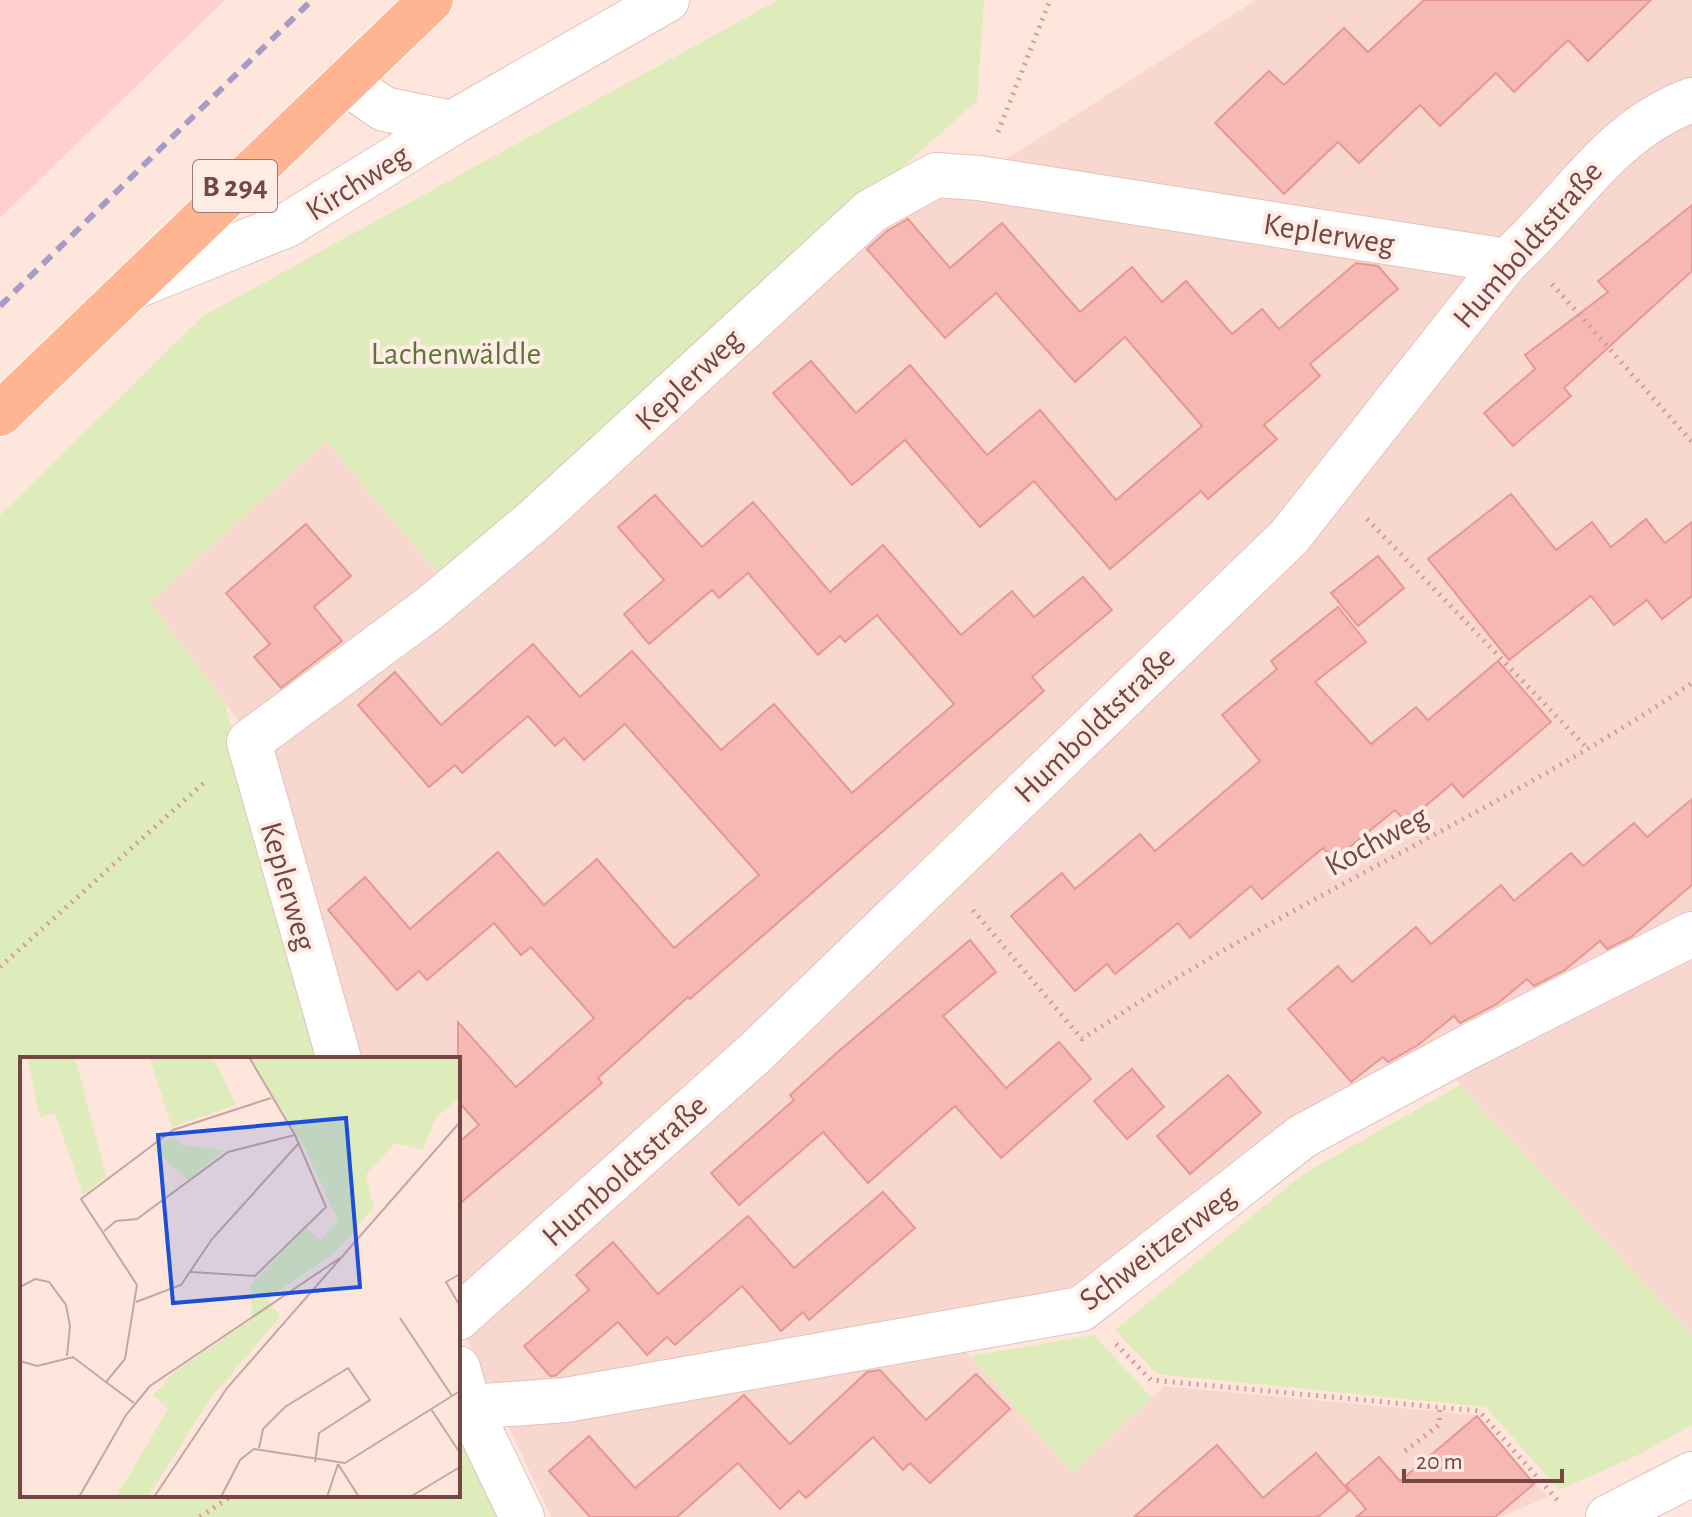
<svg xmlns="http://www.w3.org/2000/svg" width="1692" height="1517" font-family="'Alegreya Sans',sans-serif">
  <style>
    .residential { fill: #f8d8ce }
    .commercial { fill: #ffcfd0 }
    .green { fill: #deebbb }
    .building { fill: #f5b8b3; stroke: #e89892; stroke-width: 2 }
    .lines { fill: none; stroke-linecap: round; stroke-linejoin: round }
    .street-casing { stroke: #e4c2bc; stroke-width: 46 }
    .primary-casing { stroke: #fff; stroke-width: 46 }
    .path { stroke: #d99b96; stroke-width: 5; stroke-dasharray: 2 6; stroke-linecap: butt }
    .street { stroke: #fff; stroke-width: 44 }
    .primary { stroke: #ffb492; stroke-width: 44 }
    .rail { stroke: #a69cc6; stroke-width: 6; stroke-dasharray: 12 8; stroke-linecap: butt }
    .labels { text-anchor: middle; stroke-width: 8; stroke-linejoin: round; paint-order: stroke }
    .shield { fill: #ffece4; stroke: #9e7874; stroke-width: 2 }
    .shield-label { font-size: 30px; font-weight: bold; fill: #744644 }
    .street-label { font-size: 32px; fill: #744644; stroke: #ffece4 }
    .park-label { font-size: 32px; fill: #5e7539; stroke: #ffece4 }
    .inset-road { fill: none; stroke: #c7a6a0; stroke-width: 2 }
    .view { fill: #1d4ed8; fill-opacity: 0.15; stroke: #1d4ed8; stroke-width: 4 }
    .inset-edge { fill: none; stroke: #744644; stroke-width: 4 }
  </style>
  <rect width="100%" height="100%" fill="#fee6dd"/>
  <polygon class="residential" points="1256,0 1692,0 1692,1335 1428,1050 1081,1297 938,1320 1072,1473 1164,1386 1477,1415 1548,1497 1500,1517 551,1517 458,1320 458,1059 351,1059 266,757 149,602 326,441 439,575 918,198 944,199"/>
  <polygon class="commercial" points="0,0 225,0 0,218"/>
  <g class="green">
    <polygon points="778,0 984,0 977,101 439,575 326,441 150,602 224,701 324,1059 22,1059 22,1495 458,1495 458,1435 497,1517 0,1517 0,515 203,316"/>
    <polygon points="1460,1085 1692,1335 1692,1425 1636,1456 1559,1490 1486,1407 1157,1374 1115,1330 1303,1174"/>
    <polygon points="1094,1335 1152,1398 1072,1473 970,1356"/>
  </g>
  <g class="building">
    <polygon points="1424,0 1651,0 1588,61 1568,40 1514,92 1496,73 1440,126 1420,105 1359,163 1338,142 1284,194 1215,123 1269,71 1284,85 1344,28 1368,52"/>
    <polygon points="1692,205 1692,271 1564,388 1571,396 1513,446 1484,413 1535,369 1525,355 1608,292 1598,281"/>
    <polygon points="908,219 950,268 1002,223 1080,312 1132,267 1162,302 1186,281 1232,334 1262,309 1279,329 1356,263 1378,266 1398,289 1310,364 1320,376 1264,425 1277,439 1208,499 1201,491 1110,569 1034,481 980,527 905,440 852,485 773,393 811,361 856,413 910,365 987,455 1040,410 1116,500 1202,426 1125,337 1075,382 996,293 945,338 867,249 887,231"/>
    <polygon points="1511,494 1556,550 1592,522 1611,547 1646,519 1665,543 1692,522 1692,596 1662,619 1647,600 1614,625 1591,596 1509,660 1428,559"/>
    <polygon points="655,495 702,547 753,502 830,592 883,545 961,635 1012,591 1034,617 1083,577 1112,610 1032,677 1044,691 690,999 688,997 598,1078 602,1083 458,1205 458,1143 479,1125 458,1101 458,1022 516,1087 594,1018 531,947 521,955 494,923 427,980 419,971 397,990 328,910 365,877 410,929 498,852 544,905 597,859 674,948 759,875 625,724 584,760 564,738 555,746 528,716 462,773 455,765 429,787 358,705 395,672 441,725 533,644 580,697 632,651 721,750 774,704 852,793 954,704 877,615 845,642 840,636 818,655 748,573 719,598 712,590 649,644 624,614 664,580 618,527"/>
    <polygon points="306,524 351,576 314,607 342,641 281,688 254,657 270,644 226,593"/>
    <polygon points="1378,556 1404,588 1358,626 1331,593"/>
    <polygon points="1338,607 1366,642 1315,682 1371,744 1416,707 1428,720 1498,661 1551,722 1463,797 1452,784 1406,822 1395,810 1334,860 1323,848 1262,899 1251,886 1190,938 1178,923 1115,974 1107,964 1075,991 1011,916 1062,873 1075,889 1140,834 1155,851 1260,761 1222,715 1277,669 1271,661"/>
    <polygon points="1692,799 1692,885 1631,937 1607,949 1600,941 1565,970 1534,986 1527,979 1497,1004 1460,1023 1454,1016 1418,1045 1388,1062 1383,1057 1351,1082 1288,1009 1338,966 1352,982 1416,927 1431,944 1501,885 1514,901 1571,853 1583,866 1634,823 1647,837"/>
    <polygon points="970,940 996,972 943,1016 1006,1088 1059,1042 1091,1079 1001,1158 955,1106 868,1183 823,1132 739,1205 711,1173 794,1100 790,1095 840,1050"/>
    <polygon points="1132,1069 1164,1107 1127,1139 1094,1101"/>
    <polygon points="1228,1075 1261,1113 1190,1174 1157,1136"/>
    <polygon points="883,1192 915,1228 809,1320 803,1312 781,1331 742,1286 675,1345 667,1337 647,1355 618,1322 555,1376 550,1376 524,1346 589,1290 576,1275 613,1242 658,1294 748,1216 794,1268"/>
    <polygon points="880,1370 926,1420 976,1374 1010,1409 930,1483 910,1463 903,1470 873,1437 806,1498 799,1491 780,1509 738,1463 677,1517 590,1517 549,1471 589,1436 635,1488 744,1395 790,1444 867,1372"/>
    <polygon points="1477,1416 1534,1484 1495,1517 1356,1517 1366,1509 1346,1485 1379,1457 1400,1481"/>
    <polygon points="1217,1445 1263,1498 1316,1453 1349,1491 1318,1517 1134,1517"/>
  </g>
  <g class="lines">
    <defs>
      <g id="street">
        <polyline points="345,82 384,109 452,123"/>
        <polyline points="131,288 287,225 452,123 667,0"/>
        <polyline points="339,1059 249,742 430,608 537,518 871,211 936,175 979,178 1507,261"/>
        <path d="M458,1318l296,-264 535,-517 218,-276c63,-56 102,-131 185,-161"/>
        <polyline points="458,1368 469,1407 522,1517"/>
        <polyline points="469,1407 566,1400 1081,1309 1303,1136 1472,1045 1692,934"/>
        <polyline points="1608,1517 1692,1474"/>
      </g>
      <polyline id="primary" points="0,414 431,0"/>
    </defs>
    <use href="#street" class="street-casing"/>
    <use href="#primary" class="primary-casing"/>
    <g class="path">
      <polyline points="998,132 1050,0"/>
      <polyline points="1552,284 1692,442"/>
      <polyline points="1367,519 1587,748"/>
      <path d="M973,910l109,129c36,-23 72,-47 108,-69 166,-99 342,-179 502,-287"/>
      <polyline points="0,967 207,780"/>
      <polyline points="1116,1344 1151,1380 1479,1411 1560,1503"/>
      <polyline points="1405,1451 1439,1425 1440,1407"/>
      <polyline points="200,1517 233,1495"/>
    </g>
    <use href="#street" class="street"/>
    <use href="#primary" class="primary"/>
    <polyline class="rail" points="0,306 312,0"/>
  </g>
  <g class="labels">
    <rect class="shield" x="193" y="160" width="84" height="52" rx="6"/>
    <g class="shield-label">
      <text x="235" y="196">B 294</text>
    </g>
    <g class="street-label">
      <text transform="translate(357 182) rotate(-32)" y="11">Kirchweg</text>
      <text transform="translate(1329 233) rotate(9)" y="11">Keplerweg</text>
      <text transform="translate(1527 244) rotate(-49)" y="11">Humboldtstraße</text>
      <text transform="translate(688 379) rotate(-43)" y="11">Keplerweg</text>
      <text transform="translate(1094 724) rotate(-44)" y="11">Humboldtstraße</text>
      <text transform="translate(1376 840) rotate(-29)" y="11">Kochweg</text>
      <text transform="translate(289 886) rotate(74)" y="11">Keplerweg</text>
      <text transform="translate(624 1170) rotate(-42)" y="11">Humboldtstraße</text>
      <text transform="translate(1157 1247) rotate(-37)" y="11">Schweitzerweg</text>
    </g>
    <g class="park-label">
      <text x="456" y="364">Lachenwäldle</text>
    </g>
  </g>
  <g transform="translate(20 1057)">
    <rect width="440" height="440" fill="#fee6dd"/>
    <path d="M7,0h48l31,120 -23,18 -28,-82 -15,4zM129,0h64l23,48 -64,22zM230,0h210v41l-24,19 -13,33 -28,-7 -29,32 8,32 -39,46 -68,46 13,18 -70,82 -62,98h-32l52,-88 -15,-14 21,-23 78,-53 -1,-34 55,-58 14,13 18,-19 -33,-73zM153,79l9,9 42,5 -36,30 -35,-31z" fill="#deebbb"/>
    <path class="inset-road" d="M84,174l12,-10 21,-2 91,-67 67,-17M171,215l64,4 71,-69 -31,-72 -46,-78M440,217l-14,8 14,24M0,230l15,-8 14,3 17,23 4,21 -3,30M116,245l45,-17 31,-46 86,-95M380,261l52,78M0,304l17,5 36,-9 33,25M114,346l-28,-21 19,-23 12,-74 -56,-86 92,-69 98,-32M411,352l29,44M239,391l4,-19 22,-22 63,-39 22,32 -51,33 -4,29M318,407l21,33M59,440l47,-82 24,-29 190,-128M134,440l73,-109 233,-266M201,440l19,-37 14,-11 91,14 115,-72M307,440l11,-33M390,440l50,-30"/>
    <path class="view" d="M326,61l14,169 -187,16 -15,-168z"/>
    <rect width="440" height="440" class="inset-edge"/>
  </g>
  <path d="M1404 1469v12h158v-12" fill="none" stroke="#744644" stroke-width="4"/>
  <text x="1416" y="1469" font-size="24" fill="#744644" stroke="#ffece4" stroke-width="6" paint-order="stroke">20 m</text>
</svg>
